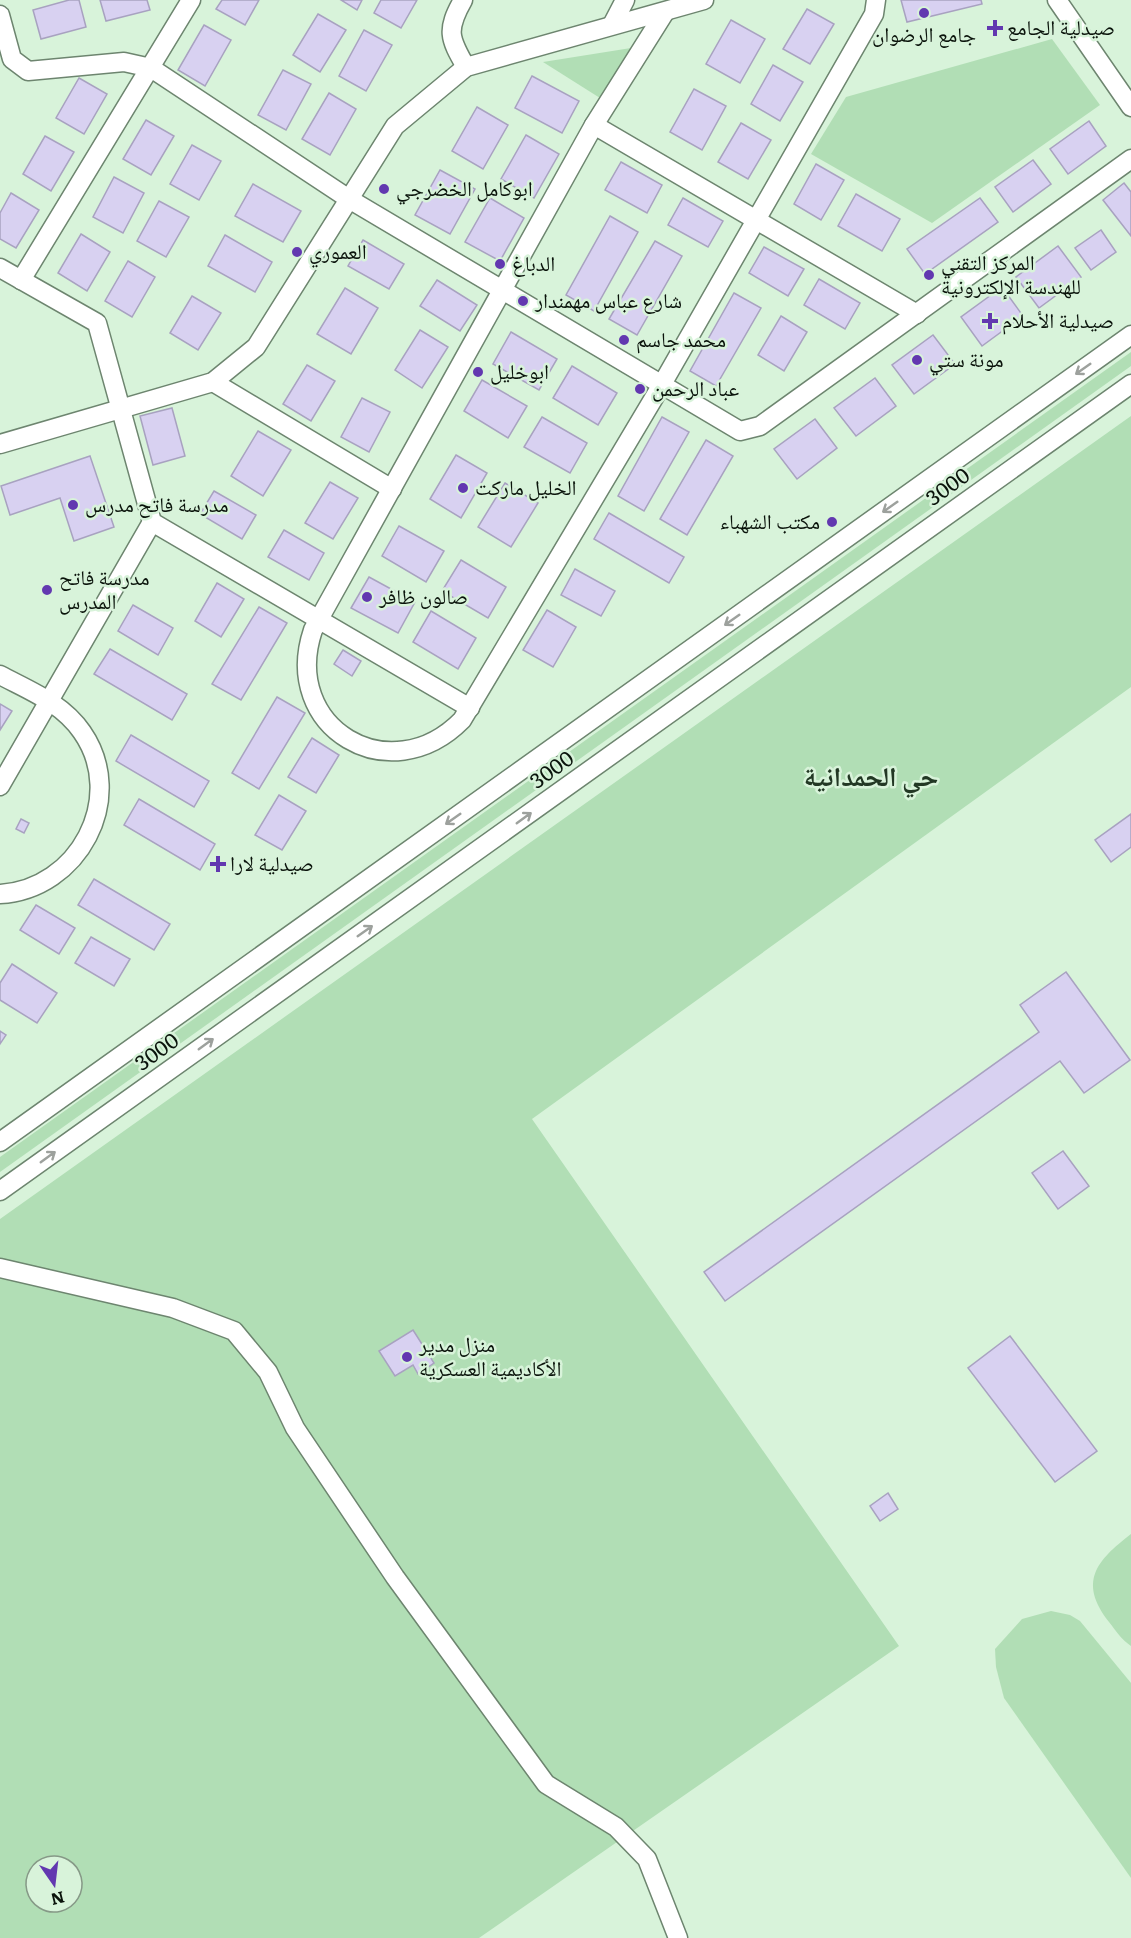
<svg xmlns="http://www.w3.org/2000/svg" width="1131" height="1938" font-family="Literata,'Noto Naskh Arabic',serif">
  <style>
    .green { fill: #b1deb5; fill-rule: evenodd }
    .building { fill: #d8d1f1; stroke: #a8a2c0; stroke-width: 1.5 }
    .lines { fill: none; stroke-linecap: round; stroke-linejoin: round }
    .minor-casing { stroke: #6d856f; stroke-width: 21 }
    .minor { stroke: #fff; stroke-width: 18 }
    .oneway { stroke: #9da19d }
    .poi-dot { fill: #6238b0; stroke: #d8f3da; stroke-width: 2 }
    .labels { text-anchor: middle; stroke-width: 5; stroke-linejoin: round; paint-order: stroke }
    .poi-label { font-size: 21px; fill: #0a130b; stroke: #d8f3da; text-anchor: start }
    .street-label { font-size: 21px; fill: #0a130b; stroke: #d8f3da }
    .district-label { font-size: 27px; font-weight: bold; fill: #223824; stroke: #d8f3da }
  </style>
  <rect width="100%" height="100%" fill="#d8f3da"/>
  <g class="green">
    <polygon points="1052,39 1100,105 932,223 811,154 846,97"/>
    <polygon points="631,48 600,98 543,62"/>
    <polygon points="1131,352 1131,366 0,1172 0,1157"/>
    <path d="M1131,416v271l-599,432 367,527 -420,292h-479v-719zM36,1866h36v36h-36z"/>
    <path d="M1131,1534v112c-9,-6 -15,-15 -22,-24 -31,-40 -13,-61 22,-88z"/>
    <polygon points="1051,1611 1070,1615 1080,1621 1131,1683 1131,1878 1004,1698 996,1667 995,1649 1022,1619"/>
  </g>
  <g class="building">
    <polygon points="69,0 79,0 86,27 41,39 33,10"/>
    <polygon points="100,0 147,0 150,10 106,21"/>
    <polygon points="222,0 259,0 245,25 216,9"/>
    <polygon points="341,0 362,0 357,10"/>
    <polygon points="381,0 417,0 401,28 374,13"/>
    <polygon points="901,0 981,0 982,4 907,22"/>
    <polygon points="807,9 834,24 810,64 783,49"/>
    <polygon points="318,14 346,30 320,72 293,55"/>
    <polygon points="731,20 765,39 740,83 706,64"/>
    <polygon points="204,25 231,40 205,86 178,70"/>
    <polygon points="364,30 392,45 366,91 339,76"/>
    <polygon points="773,65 803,82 780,121 751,104"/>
    <polygon points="283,70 311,84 286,130 258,115"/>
    <polygon points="532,76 579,101 562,133 515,108"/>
    <polygon points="79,78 107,94 84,134 56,118"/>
    <polygon points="694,89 726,106 702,150 670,132"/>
    <polygon points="329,93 356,109 330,155 302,139"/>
    <polygon points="477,107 508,125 483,169 452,151"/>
    <polygon points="146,120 174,136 151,175 123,159"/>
    <polygon points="1089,121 1106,146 1068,174 1050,149"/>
    <polygon points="741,123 771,140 748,179 718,162"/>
    <polygon points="526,135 559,154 534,198 501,179"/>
    <polygon points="45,136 74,152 51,191 23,174"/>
    <polygon points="192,145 221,161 199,200 170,184"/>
    <polygon points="1033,160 1051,184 1013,212 995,187"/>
    <polygon points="621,162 662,185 647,213 605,190"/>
    <polygon points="816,164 844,180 821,220 794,204"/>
    <polygon points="440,170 475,189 450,234 415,215"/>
    <polygon points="114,177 144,193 123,233 93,217"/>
    <polygon points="1124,183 1131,192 1131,236 1103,200"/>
    <polygon points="253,184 301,211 283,242 235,216"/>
    <polygon points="11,193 39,210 16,248 0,239 0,213"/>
    <polygon points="856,194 900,219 882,251 838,226"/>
    <polygon points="490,198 524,218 500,261 465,242"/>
    <polygon points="683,198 723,221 708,247 668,225"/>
    <polygon points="980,198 998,222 925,274 907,249"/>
    <polygon points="159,201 189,217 166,257 137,241"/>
    <polygon points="610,216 638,232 594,311 566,295"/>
    <polygon points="1101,230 1116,252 1091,270 1075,248"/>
    <polygon points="81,234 110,252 87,291 58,273"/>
    <polygon points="225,235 272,262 255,292 208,266"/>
    <polygon points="363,240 404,264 389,289 348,266"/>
    <polygon points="655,241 682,256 637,335 609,319"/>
    <polygon points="1058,246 1081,277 1039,308 1016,277"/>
    <polygon points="764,247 804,269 788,296 749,273"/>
    <polygon points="128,261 155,277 132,317 105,301"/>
    <polygon points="819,279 860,303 845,329 804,305"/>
    <polygon points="437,280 477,305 460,331 420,306"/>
    <polygon points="1002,287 1023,316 982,346 961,317"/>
    <polygon points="345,288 378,308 351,354 317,334"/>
    <polygon points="734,293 761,308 716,386 690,371"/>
    <polygon points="192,296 221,313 198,350 170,333"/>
    <polygon points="781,316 807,332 784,371 758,355"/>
    <polygon points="420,330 448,347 422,388 395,370"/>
    <polygon points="511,332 557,359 539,390 493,364"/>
    <polygon points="933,335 955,364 914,394 892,365"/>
    <polygon points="307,365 335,381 311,421 283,404"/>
    <polygon points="572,366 617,393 598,425 553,398"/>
    <polygon points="875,378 896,406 856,436 834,408"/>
    <polygon points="482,380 527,406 508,438 464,411"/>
    <polygon points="362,398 390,412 369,452 341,437"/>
    <polygon points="172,408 185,456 153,465 140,416"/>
    <polygon points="542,417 587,443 570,473 524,447"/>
    <polygon points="662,417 689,432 644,511 618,496"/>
    <polygon points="815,419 837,448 797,479 774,449"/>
    <polygon points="258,431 291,450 263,496 231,476"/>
    <polygon points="706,440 733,456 687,535 660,519"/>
    <polygon points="456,455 487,473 461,518 430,499"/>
    <polygon points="90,456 114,527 74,541 60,498 10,515 1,486"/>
    <polygon points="330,482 358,498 333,539 305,523"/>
    <polygon points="505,483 538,503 511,547 478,527"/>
    <polygon points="214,491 256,515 242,539 200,514"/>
    <polygon points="609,513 684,557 669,583 594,539"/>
    <polygon points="399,526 444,551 426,582 382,556"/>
    <polygon points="284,530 324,553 309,580 268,557"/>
    <polygon points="461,560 506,587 488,618 442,591"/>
    <polygon points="575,569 615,591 601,616 561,595"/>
    <polygon points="369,577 415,602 398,633 351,608"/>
    <polygon points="217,583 244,599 221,637 195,621"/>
    <polygon points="133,605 173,628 158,655 118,631"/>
    <polygon points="259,607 287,623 241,700 212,684"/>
    <polygon points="547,610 576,627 553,667 523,650"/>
    <polygon points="431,611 476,638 458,669 413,642"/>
    <polygon points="110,649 187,694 172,720 94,674"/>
    <polygon points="343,650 361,661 352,676 334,664"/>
    <polygon points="277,697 305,713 259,789 232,773"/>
    <polygon points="0,704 12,711 0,730"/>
    <polygon points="131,735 209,781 194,807 116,761"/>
    <polygon points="312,738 339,755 316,793 288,777"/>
    <polygon points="279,795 306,811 282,850 255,835"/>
    <polygon points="139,799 215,844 200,870 124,825"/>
    <polygon points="1131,814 1131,847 1111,862 1095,840"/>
    <polygon points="21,819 29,823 24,833 16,829"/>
    <polygon points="94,879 170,924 154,950 78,905"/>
    <polygon points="36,905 75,928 59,954 20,930"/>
    <polygon points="91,937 130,959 114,986 75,963"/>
    <polygon points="12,964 57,993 37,1023 0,1000 0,983"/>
    <polygon points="1066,972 1130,1060 1084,1093 1060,1061 725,1301 704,1272 1039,1032 1020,1005"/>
    <polygon points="0,1031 6,1035 0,1044"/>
    <polygon points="1063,1151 1089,1186 1058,1209 1032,1173"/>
    <polygon points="413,1330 434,1363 418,1374 413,1365 395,1376 379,1351"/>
    <polygon points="1010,1336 1097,1451 1055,1482 968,1368"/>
    <polygon points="888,1493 898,1509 880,1521 870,1506"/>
  </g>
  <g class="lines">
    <defs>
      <g id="minor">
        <path d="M463,0c-17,30 -14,38 3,67"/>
        <polyline points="1057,0 1131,107"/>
        <path d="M665,12l-71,113 -281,505c-33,98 77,163 149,90l199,-334 213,-372 2,-14"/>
        <polyline points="0,15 12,59 28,71 124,62 151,68 349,199 740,431 760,426 1131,159"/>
        <polyline points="612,25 625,0"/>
        <polyline points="594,125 917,314"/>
        <polyline points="0,268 97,323 152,522 470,708"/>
        <polyline points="21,280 191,0"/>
        <polyline points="213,382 392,489"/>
        <polyline points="0,444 213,382 256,347 395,126 466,67 704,0"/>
        <path d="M0,675c30,16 62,28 82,57 46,66 -4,158 -82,162"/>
        <polyline points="0,786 152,522"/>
        <polyline points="0,1142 1131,335"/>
        <polyline points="0,1191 1131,384"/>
        <polyline points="0,1268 173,1308 234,1331 268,1372 295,1428 395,1577 546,1784 616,1827 647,1859 678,1938"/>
      </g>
    </defs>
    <use href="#minor" class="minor-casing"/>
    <use href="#minor" class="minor"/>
  </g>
  <defs><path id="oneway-shaft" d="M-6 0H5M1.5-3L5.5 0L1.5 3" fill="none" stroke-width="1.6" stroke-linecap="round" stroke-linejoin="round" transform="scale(1.5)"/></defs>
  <g class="oneway">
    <use href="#oneway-shaft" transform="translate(1083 369) rotate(145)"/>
    <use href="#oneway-shaft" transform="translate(890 507) rotate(145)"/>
    <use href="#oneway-shaft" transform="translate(732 620) rotate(145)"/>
    <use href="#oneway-shaft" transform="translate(524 818) rotate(-36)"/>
    <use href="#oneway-shaft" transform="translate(453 819) rotate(145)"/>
    <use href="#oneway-shaft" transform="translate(365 931) rotate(-35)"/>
    <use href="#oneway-shaft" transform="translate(206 1044) rotate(-36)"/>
    <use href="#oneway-shaft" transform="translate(48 1157) rotate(-36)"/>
  </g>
  <g class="poi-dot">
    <circle cx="924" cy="13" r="6"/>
    <path d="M992 19h6v6h6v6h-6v6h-6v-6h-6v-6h6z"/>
    <circle cx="384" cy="189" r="6"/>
    <circle cx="297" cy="252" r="6"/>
    <circle cx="500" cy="264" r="6"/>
    <circle cx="929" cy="275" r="6"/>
    <circle cx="523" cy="301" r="6"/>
    <path d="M987 312h6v6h6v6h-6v6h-6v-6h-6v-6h6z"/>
    <circle cx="624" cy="340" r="6"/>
    <circle cx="917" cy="360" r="6"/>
    <circle cx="478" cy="372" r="6"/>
    <circle cx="640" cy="389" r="6"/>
    <circle cx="463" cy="488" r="6"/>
    <circle cx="73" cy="505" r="6"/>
    <circle cx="832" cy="522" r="6"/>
    <circle cx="47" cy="590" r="6"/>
    <circle cx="367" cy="597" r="6"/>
    <path d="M215 855h6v6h6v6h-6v6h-6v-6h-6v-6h6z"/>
    <circle cx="407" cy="1357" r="6"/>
  </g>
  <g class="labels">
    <g class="poi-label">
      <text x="1007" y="35">صيدلية الجامع</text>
      <text x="924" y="42" text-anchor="middle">جامع الرضوان</text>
      <text x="396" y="196">ابوكامل الخضرجي</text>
      <text x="309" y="259">العموري</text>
      <text x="941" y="270">المركز التقني<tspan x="941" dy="24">للهندسة الإلكترونية</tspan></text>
      <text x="512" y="271">الدباغ</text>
      <text x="535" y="308">شارع عباس مهمندار</text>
      <text x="1002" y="328">صيدلية الأحلام</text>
      <text x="636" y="347">محمد جاسم</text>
      <text x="929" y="367">مونة ستي</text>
      <text x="490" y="379">ابوخليل</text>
      <text x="652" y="396">عباد الرحمن</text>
      <text x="475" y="495">الخليل ماركت</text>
      <text x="85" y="512">مدرسة فاتح مدرس</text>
      <text x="820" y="529" text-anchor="end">مكتب الشهباء</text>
      <text x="59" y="585">مدرسة فاتح<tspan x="59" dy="24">المدرس</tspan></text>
      <text x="379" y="604">صالون ظافر</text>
      <text x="230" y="871">صيدلية لارا</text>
      <text x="419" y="1352">منزل مدير<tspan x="419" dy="24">الأكاديمية العسكرية</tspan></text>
    </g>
    <g class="street-label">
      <text transform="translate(948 487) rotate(-36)" y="7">3000</text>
      <text transform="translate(552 770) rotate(-36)" y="7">3000</text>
      <text transform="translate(157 1052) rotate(-36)" y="7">3000</text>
    </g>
    <g class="district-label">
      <text x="871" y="786">حي الحمدانية</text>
    </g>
  </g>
  <g transform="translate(54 1884) rotate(166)"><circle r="28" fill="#d8f3da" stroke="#869987" stroke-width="1.5"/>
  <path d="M0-4.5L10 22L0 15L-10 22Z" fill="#6238b0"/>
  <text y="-9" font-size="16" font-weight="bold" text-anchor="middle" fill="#0a130b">N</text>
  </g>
</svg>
